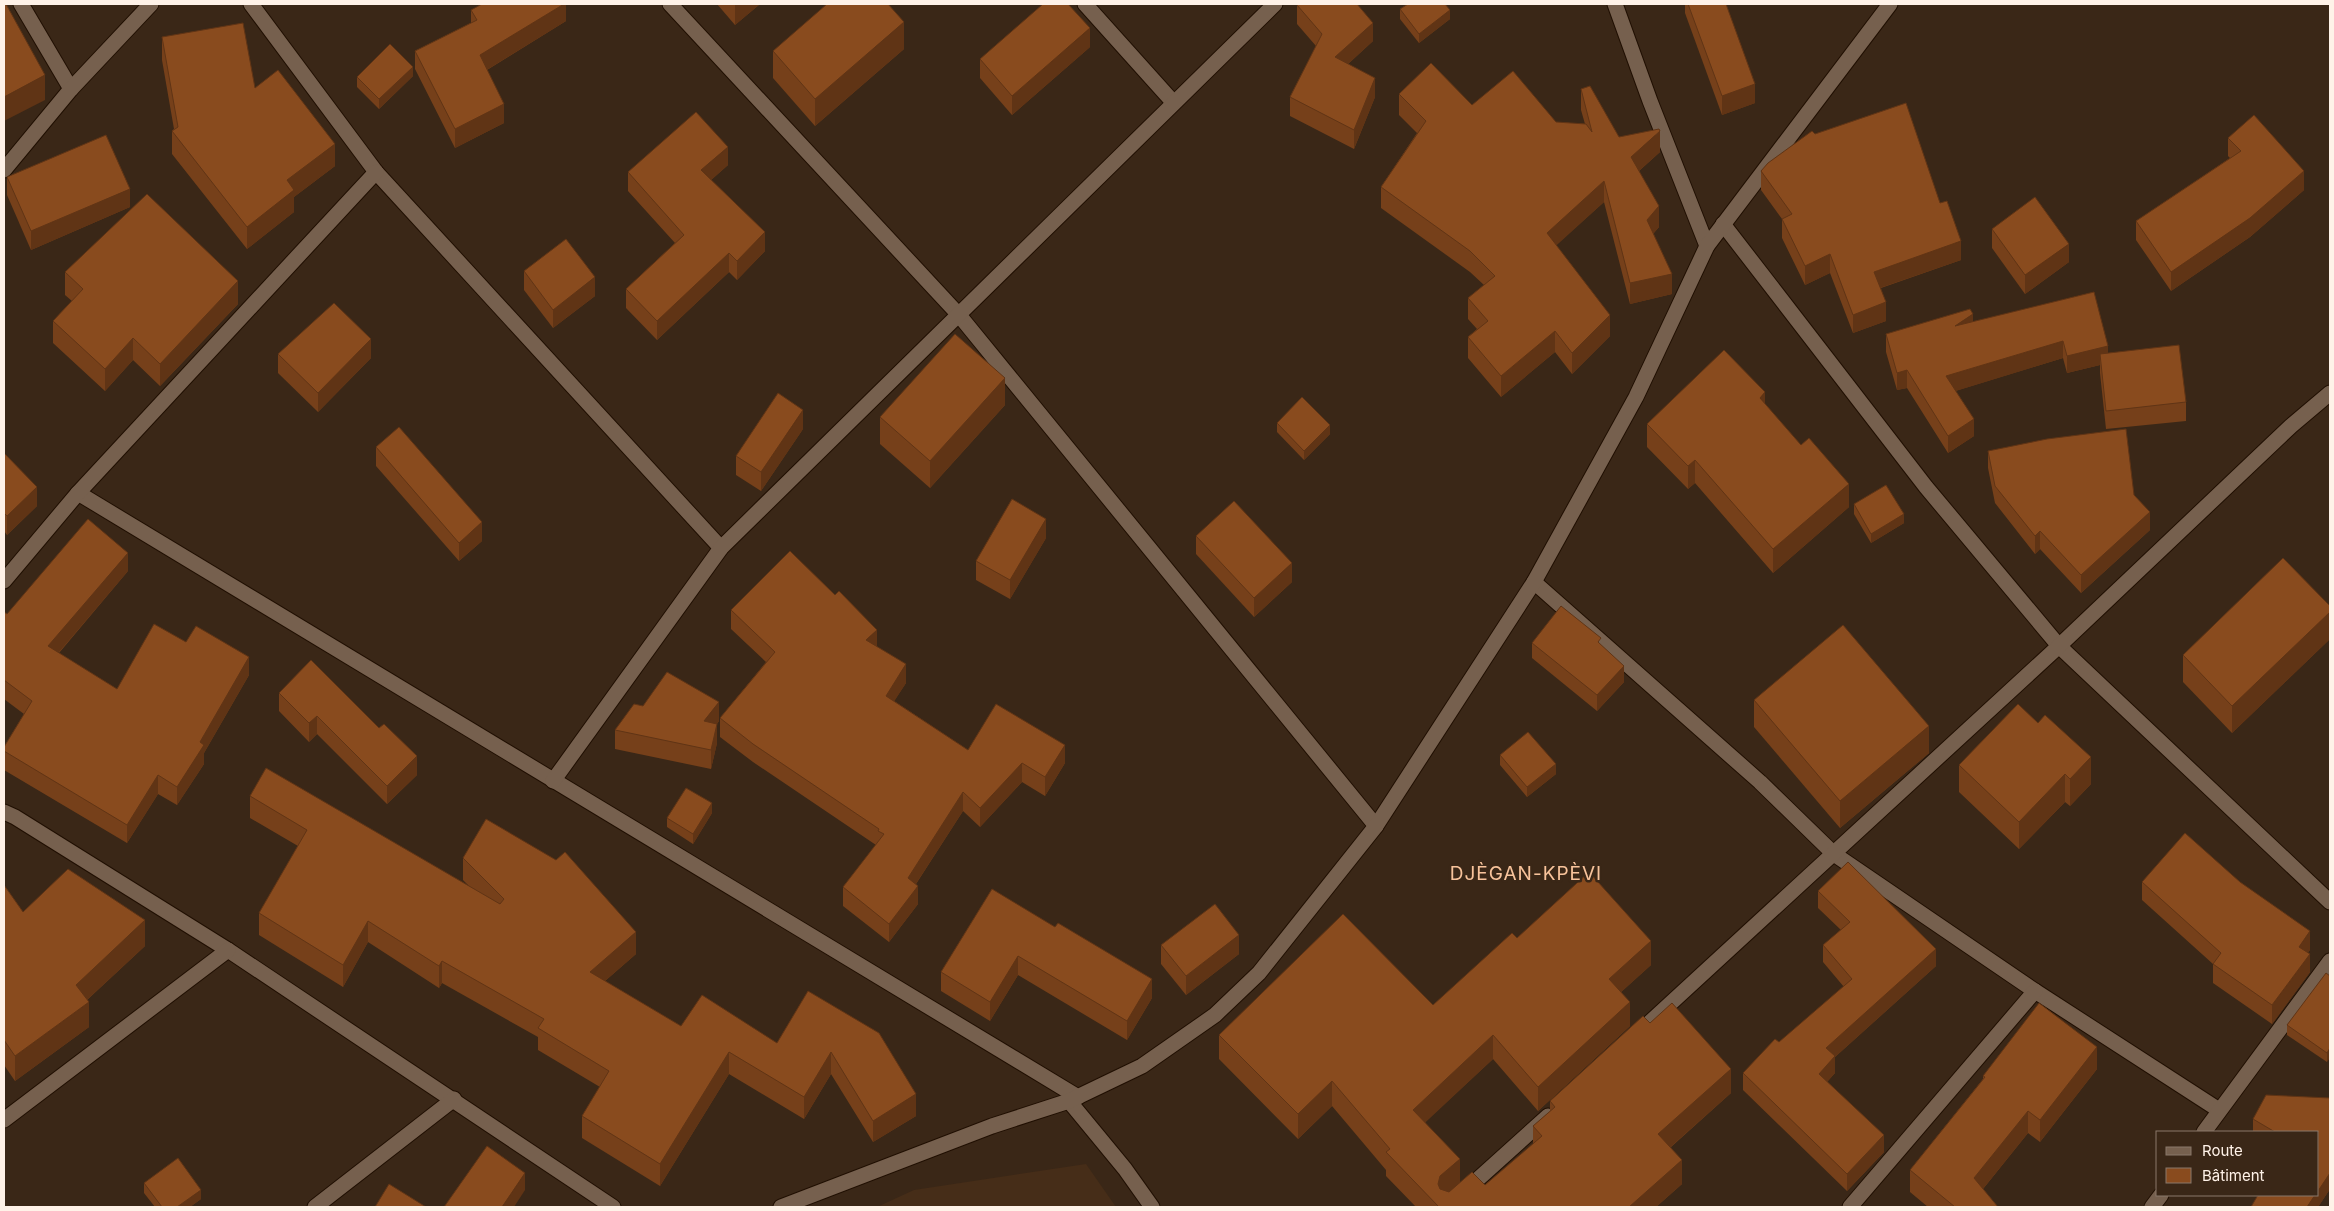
<svg xmlns="http://www.w3.org/2000/svg" width="2334" height="1211" font-family="Inter,sans-serif">
  <style>
    .built { fill: #462d18 }
    .lines { fill: none; stroke-linecap: round; stroke-linejoin: round }
    .street-casing { stroke: #200f02; stroke-width: 17 }
    .street { stroke: #76604e; stroke-width: 15 }
    .wall { fill: #76401a }
    .shaded-wall { fill: #603415 }
    .building { fill: #894b1e; stroke: #603415 }
    .labels { text-anchor: middle; stroke-width: 5; stroke-linejoin: round; paint-order: stroke }
    .neighbourhood-label { font-size: 19px; letter-spacing: 1px; fill: #f8c39b; stroke: #3a2717 }
  </style>
  <rect width="100%" height="100%" fill="#3a2717"/>
  <polygon class="built" points="1086,1164 1116,1207 877,1207 914,1190"/>
  <g class="lines">
    <defs>
      <g id="street">
        <polyline points="21,4 71,89"/>
        <polyline points="251,4 376,172 721,548"/>
        <polyline points="670,4 959,315 1376,826"/>
        <polyline points="1085,4 1173,102"/>
        <polyline points="1615,4 1650,101 1707,246"/>
        <polyline points="4,170 71,89 151,4"/>
        <polyline points="1723,224 1926,487 2059,646 2330,902"/>
        <polyline points="78,493 1078,1097"/>
        <polyline points="4,581 78,493 376,172"/>
        <polyline points="1534,582 1760,782 1834,854 2035,991 2219,1110"/>
        <polyline points="553,781 721,548 1275,4"/>
        <polyline points="4,812 15,817 228,950 613,1207"/>
        <polyline points="1635,1036 2059,646 2291,426 2330,393"/>
        <polyline points="1069,1101 1125,1169 1152,1207"/>
        <polyline points="4,1120 228,950"/>
        <polyline points="2204,1132 2330,961"/>
        <polyline points="315,1207 454,1099"/>
        <polyline points="781,1207 992,1126 1069,1101 1142,1066 1215,1015 1259,973 1376,826 1534,582 1636,397 1707,246 1890,4"/>
        <polyline points="1447,1207 1548,1116"/>
        <polyline points="1850,1207 2035,991"/>
        <polyline points="2152,1207 2161,1195"/>
      </g>
    </defs>
    <use href="#street" class="street-casing"/>
    <use href="#street" class="street"/>
  </g>
  <g class="wall">
    <polygon points="566,4 566,21 487,70 504,123 455,148 415,69 415,51 471,23 471,10"/>
    <polygon points="717,4 760,4 735,25"/>
    <polygon points="1685,4 1726,4 1755,103 1722,115 1685,13"/>
    <polygon points="1297,5 1373,41 1348,64 1375,97 1354,149 1290,116 1290,97 1316,46 1297,24"/>
    <polygon points="1400,9 1450,19 1419,43 1400,19"/>
    <polygon points="162,37 255,88 335,166 294,197 294,212 247,249 172,154 172,131 174,129 162,60"/>
    <polygon points="1090,47 1012,115 980,78 980,59"/>
    <polygon points="904,49 815,126 773,78 773,51"/>
    <polygon points="413,76 379,109 357,87 357,77"/>
    <polygon points="1581,89 1619,137 1660,152 1639,171 1659,227 1653,234 1672,294 1630,304 1604,202 1556,245 1610,336 1572,374 1555,352 1501,397 1468,358 1468,337 1477,329 1468,319 1468,298 1484,285 1470,272 1381,208 1381,187 1417,133 1399,115 1399,94 1472,105 1556,122 1585,124 1581,110"/>
    <polygon points="1815,134 1940,203 1961,260 1881,288 1886,321 1853,333 1830,273 1805,285 1782,238 1782,219 1761,190 1761,171"/>
    <polygon points="2228,138 2304,190 2250,237 2171,291 2136,240 2136,221 2230,158 2228,156"/>
    <polygon points="728,165 711,180 765,251 737,280 729,272 657,340 626,308 626,289 675,243 628,191 628,172"/>
    <polygon points="7,177 130,207 31,250 7,195"/>
    <polygon points="1992,229 2069,262 2025,294 1992,248"/>
    <polygon points="524,271 595,296 553,328 524,290"/>
    <polygon points="65,272 238,304 160,386 133,360 105,391 53,343 53,321 72,301 65,295"/>
    <polygon points="2094,292 2108,353 2186,402 2186,421 2106,429 2100,373 2100,365 2067,373 2063,358 1955,391 1974,436 1948,453 1907,388 1897,390 1886,352 1886,334 1973,322"/>
    <polygon points="278,354 371,358 318,412 278,373"/>
    <polygon points="1765,404 1849,507 1773,573 1695,483 1688,489 1647,447 1647,424"/>
    <polygon points="1005,405 930,488 880,444 880,417"/>
    <polygon points="1277,423 1330,434 1304,460 1277,432"/>
    <polygon points="803,429 761,491 736,475 736,456"/>
    <polygon points="376,447 482,541 459,561 376,466"/>
    <polygon points="1988,451 2134,495 2150,530 2081,593 2040,549 2035,554 1995,503 1988,468"/>
    <polygon points="4,453 37,506 7,535 4,531"/>
    <polygon points="1854,504 1904,523 1871,543 1854,514"/>
    <polygon points="1196,536 1292,582 1254,617 1196,554"/>
    <polygon points="1046,538 1010,599 976,580 976,561"/>
    <polygon points="128,571 59,653 117,689 186,642 249,675 204,753 204,764 177,805 158,794 127,843 4,770 4,747 24,714 4,699 4,612 7,614"/>
    <polygon points="2330,606 2330,639 2232,733 2183,682 2183,655"/>
    <polygon points="731,610 877,647 906,683 894,701 968,750 1065,763 1045,796 1022,782 980,827 963,811 916,884 918,904 889,942 843,906 843,887 876,845 753,762 720,737 720,718 766,662 731,629"/>
    <polygon points="1532,643 1624,682 1597,711 1532,658"/>
    <polygon points="279,693 417,775 387,804 317,734 309,742 279,711"/>
    <polygon points="1754,700 1929,753 1840,828 1754,727"/>
    <polygon points="2018,704 2091,784 2070,806 2065,802 2019,849 1959,792 1959,765"/>
    <polygon points="719,721 717,724 717,743 711,769 615,749 615,730"/>
    <polygon points="1500,755 1556,774 1527,797 1500,765"/>
    <polygon points="250,796 470,887 463,880 463,858 636,954 605,981 681,1026 777,1043 808,991 916,1116 873,1142 831,1074 804,1119 729,1074 660,1186 582,1138 582,1116 600,1087 538,1050 538,1037 442,983 439,988 368,942 343,987 259,935 259,913 298,846 250,818"/>
    <polygon points="712,813 693,844 667,827 667,818"/>
    <polygon points="2142,882 2310,950 2308,952 2310,972 2272,1024 2213,983 2213,964 2142,900"/>
    <polygon points="4,885 23,912 145,946 87,1000 89,1027 15,1081 4,1065"/>
    <polygon points="992,889 1152,998 1127,1040 1018,975 990,1021 941,991 941,972"/>
    <polygon points="1818,891 1936,966 1835,1057 1835,1073 1827,1082 1884,1152 1847,1191 1743,1090 1743,1073 1844,987 1823,962 1823,945 1841,930 1818,908"/>
    <polygon points="1517,938 1651,965 1621,992 1630,1026 1538,1111 1493,1059 1425,1122 1460,1183 1485,1185 1533,1144 1533,1126 1550,1111 1550,1101 1650,1023 1731,1093 1671,1147 1682,1184 1656,1207 1416,1207 1386,1176 1386,1170 1332,1106 1298,1139 1219,1059 1219,1035 1433,1005"/>
    <polygon points="1161,945 1239,954 1186,995 1161,964"/>
    <polygon points="2330,976 2327,1062 2287,1035 2287,1025"/>
    <polygon points="2097,1069 2040,1142 2028,1133 1983,1189 1998,1207 1928,1207 1910,1192 1910,1170 1983,1079 1983,1076"/>
    <polygon points="2330,1098 2330,1189 2318,1207 2318,1132 2253,1132 2253,1119"/>
    <polygon points="144,1183 201,1199 190,1207 155,1207 144,1193"/>
  </g>
  <g class="shaded-wall">
    <polygon points="564,4 566,4 566,21 480,74 480,55"/>
    <polygon points="735,4 760,4 735,25"/>
    <polygon points="1450,10 1450,19 1419,43 1419,34"/>
    <polygon points="904,22 904,49 815,126 815,99"/>
    <polygon points="1373,23 1373,41 1335,76 1335,57"/>
    <polygon points="1090,28 1090,47 1012,115 1012,96"/>
    <polygon points="413,67 413,76 379,109 379,99"/>
    <polygon points="45,75 45,100 4,121 4,97"/>
    <polygon points="1375,78 1375,97 1354,149 1354,130"/>
    <polygon points="1755,84 1755,103 1722,115 1722,96"/>
    <polygon points="504,104 504,123 455,148 455,129"/>
    <polygon points="1660,131 1660,152 1631,178 1631,157"/>
    <polygon points="335,144 335,166 294,197 294,212 247,249 247,227 287,180"/>
    <polygon points="728,147 728,165 701,189 701,170"/>
    <polygon points="2304,171 2304,190 2250,237 2171,291 2171,272"/>
    <polygon points="1604,181 1604,202 1547,254 1547,233"/>
    <polygon points="130,189 130,207 31,250 31,231"/>
    <polygon points="1659,206 1659,227 1647,241 1647,220"/>
    <polygon points="765,232 765,251 737,280 737,261"/>
    <polygon points="1961,241 1961,260 1874,290 1874,272"/>
    <polygon points="2069,244 2069,262 2025,294 2025,275"/>
    <polygon points="729,253 729,272 657,340 657,321"/>
    <polygon points="1830,254 1830,273 1805,285 1805,266"/>
    <polygon points="1672,274 1672,294 1630,304 1630,283"/>
    <polygon points="595,277 595,296 553,328 553,310"/>
    <polygon points="238,281 238,304 160,386 160,364"/>
    <polygon points="1886,302 1886,321 1853,333 1853,315"/>
    <polygon points="1973,314 1973,331 1955,326"/>
    <polygon points="1610,315 1610,336 1572,374 1572,353"/>
    <polygon points="1555,331 1555,352 1501,397 1501,376"/>
    <polygon points="133,338 133,360 105,391 105,369"/>
    <polygon points="371,339 371,358 318,412 318,393"/>
    <polygon points="2063,341 2063,358 1946,394 1946,376"/>
    <polygon points="2108,346 2108,363 2100,354 2100,365 2067,373 2067,356"/>
    <polygon points="1907,370 1907,388 1897,390 1897,373"/>
    <polygon points="1005,378 1005,405 930,488 930,461"/>
    <polygon points="1765,392 1765,416 1760,398"/>
    <polygon points="803,410 803,429 761,491 761,472"/>
    <polygon points="1974,419 1974,436 1948,453 1948,436"/>
    <polygon points="1330,425 1330,434 1304,460 1304,451"/>
    <polygon points="1695,460 1695,483 1688,489 1688,466"/>
    <polygon points="1849,484 1849,507 1773,573 1773,549"/>
    <polygon points="37,487 37,506 7,535 7,516"/>
    <polygon points="2150,512 2150,530 2081,593 2081,575"/>
    <polygon points="1904,514 1904,523 1871,543 1871,534"/>
    <polygon points="1046,519 1046,538 1010,599 1010,580"/>
    <polygon points="482,522 482,541 459,561 459,543"/>
    <polygon points="2040,531 2040,549 2035,554 2035,536"/>
    <polygon points="128,553 128,571 48,665 48,646"/>
    <polygon points="1292,563 1292,582 1254,617 1254,598"/>
    <polygon points="2330,612 2330,639 2232,733 2232,706"/>
    <polygon points="877,630 877,649 866,640"/>
    <polygon points="249,657 249,675 204,753 204,764 177,805 177,787 200,742"/>
    <polygon points="906,664 906,683 886,714 886,696"/>
    <polygon points="1624,666 1624,682 1597,711 1597,695"/>
    <polygon points="719,702 719,721 704,740 704,721"/>
    <polygon points="317,716 317,734 309,742 309,723"/>
    <polygon points="717,724 717,743 711,769 711,750"/>
    <polygon points="1929,726 1929,753 1840,828 1840,801"/>
    <polygon points="1065,745 1065,763 1045,796 1045,777"/>
    <polygon points="417,756 417,775 387,804 387,786"/>
    <polygon points="2091,757 2091,784 2070,806 2070,779"/>
    <polygon points="1022,763 1022,782 980,827 980,808"/>
    <polygon points="1556,764 1556,774 1527,797 1527,787"/>
    <polygon points="2065,774 2065,802 2019,849 2019,822"/>
    <polygon points="158,775 158,794 127,843 127,825"/>
    <polygon points="963,792 963,811 908,896 908,878"/>
    <polygon points="712,803 712,813 693,844 693,834"/>
    <polygon points="918,886 918,904 889,942 889,924"/>
    <polygon points="145,920 145,946 76,1010 76,985"/>
    <polygon points="368,921 368,942 343,987 343,965"/>
    <polygon points="2310,931 2310,950 2299,965 2299,947"/>
    <polygon points="636,932 636,954 590,994 590,972"/>
    <polygon points="1239,935 1239,954 1186,995 1186,976"/>
    <polygon points="1651,941 1651,965 1609,1003 1609,979"/>
    <polygon points="1936,949 1936,966 1835,1057 1835,1073 1819,1091 1819,1074 1826,1048"/>
    <polygon points="2310,954 2310,972 2272,1024 2272,1005"/>
    <polygon points="1018,956 1018,975 990,1021 990,1002"/>
    <polygon points="442,961 442,983 439,988 439,966"/>
    <polygon points="1152,979 1152,998 1127,1040 1127,1021"/>
    <polygon points="89,1002 89,1027 15,1081 15,1056"/>
    <polygon points="1630,1002 1630,1026 1538,1111 1538,1087"/>
    <polygon points="1493,1035 1493,1059 1413,1134 1413,1110"/>
    <polygon points="2097,1047 2097,1069 2040,1142 2040,1120"/>
    <polygon points="2330,1048 2330,1058 2327,1062 2327,1053"/>
    <polygon points="729,1052 729,1074 660,1186 660,1164"/>
    <polygon points="831,1052 831,1074 804,1119 804,1097"/>
    <polygon points="1731,1069 1731,1093 1658,1158 1658,1134"/>
    <polygon points="1332,1081 1332,1106 1298,1139 1298,1114"/>
    <polygon points="916,1094 916,1116 873,1142 873,1121"/>
    <polygon points="2028,1111 2028,1133 1974,1200 1974,1178"/>
    <polygon points="1884,1135 1884,1152 1847,1191 1847,1174"/>
    <polygon points="1460,1159 1460,1183 1440,1200 1438,1184 1440,1176"/>
    <polygon points="1682,1160 1682,1184 1656,1207 1629,1207"/>
    <polygon points="525,1173 525,1190 514,1207 502,1207"/>
    <polygon points="2330,1173 2330,1189 2318,1207 2307,1207 2315,1195 2318,1195 2318,1191"/>
    <polygon points="201,1190 201,1199 190,1207 177,1207"/>
  </g>
  <g class="building">
    <polygon points="4,4 6,4 45,75 4,97"/>
    <polygon points="482,4 564,4 480,55 504,104 455,129 415,51 477,20 471,10"/>
    <polygon points="827,4 888,4 904,22 815,99 773,51"/>
    <polygon points="1043,4 1068,4 1090,28 1012,96 980,59"/>
    <polygon points="1298,4 1357,4 1373,23 1335,57 1375,78 1354,130 1290,97 1322,34 1297,5"/>
    <polygon points="1408,4 1445,4 1450,10 1419,34 1400,9"/>
    <polygon points="1688,4 1726,4 1755,84 1722,96"/>
    <polygon points="243,23 255,88 278,70 335,144 287,180 294,190 247,227 172,131 178,127 162,37"/>
    <polygon points="390,44 413,67 379,99 357,77"/>
    <polygon points="1431,63 1472,105 1513,71 1556,122 1586,124 1592,132 1581,89 1590,86 1619,137 1659,129 1660,131 1631,157 1659,206 1647,220 1672,274 1630,283 1604,181 1547,233 1610,315 1572,353 1555,331 1501,376 1468,337 1488,321 1468,298 1495,276 1470,251 1381,187 1426,121 1399,94"/>
    <polygon points="1906,103 1940,203 1947,201 1961,241 1874,272 1886,302 1853,315 1830,254 1805,266 1782,219 1792,214 1761,171 1768,163 1812,131 1815,134"/>
    <polygon points="696,112 728,147 701,170 765,232 737,261 729,253 657,321 626,289 684,235 628,172"/>
    <polygon points="2254,115 2304,171 2250,218 2171,272 2136,221 2241,151 2228,138"/>
    <polygon points="106,135 130,189 31,231 7,177"/>
    <polygon points="147,194 238,281 160,364 133,338 105,369 53,321 83,289 65,272"/>
    <polygon points="2035,197 2069,244 2025,275 1992,229"/>
    <polygon points="566,239 595,277 553,310 524,271"/>
    <polygon points="2094,292 2108,346 2067,356 2063,341 1946,376 1974,419 1948,436 1907,370 1897,373 1886,334 1970,309 1973,314 1955,326"/>
    <polygon points="334,303 371,339 318,393 278,354"/>
    <polygon points="955,334 1005,378 930,461 880,417"/>
    <polygon points="2179,345 2186,402 2106,411 2100,354"/>
    <polygon points="1724,350 1765,392 1760,398 1801,445 1809,438 1849,484 1773,549 1695,460 1688,466 1647,424"/>
    <polygon points="778,393 803,410 761,472 736,456"/>
    <polygon points="1302,397 1330,425 1304,451 1277,423"/>
    <polygon points="399,427 482,522 459,543 376,447"/>
    <polygon points="2126,429 2134,495 2150,512 2081,575 2040,531 2035,536 1995,486 1988,451 2047,439"/>
    <polygon points="4,453 37,487 7,516 4,513"/>
    <polygon points="1886,485 1904,514 1871,534 1854,504"/>
    <polygon points="1012,499 1046,519 1010,580 976,561"/>
    <polygon points="1234,501 1292,563 1254,598 1196,536"/>
    <polygon points="88,519 128,553 48,646 117,689 154,624 186,642 196,626 249,657 200,742 204,745 177,787 158,775 127,825 4,751 4,747 32,701 4,680 4,612 7,614"/>
    <polygon points="790,551 835,595 839,591 877,630 866,640 906,664 886,696 968,750 996,704 1065,745 1045,777 1022,763 980,808 963,792 908,878 918,886 889,924 843,887 884,834 878,831 879,829 753,744 720,718 775,652 731,610"/>
    <polygon points="2283,558 2330,606 2330,612 2232,706 2183,655"/>
    <polygon points="1561,606 1601,638 1598,642 1624,666 1597,695 1532,643"/>
    <polygon points="1843,625 1929,726 1840,801 1754,700"/>
    <polygon points="311,660 379,728 384,724 417,756 387,786 317,716 309,723 279,693"/>
    <polygon points="667,672 719,702 704,721 717,724 711,750 615,730 634,704 643,706"/>
    <polygon points="2018,704 2038,723 2045,715 2091,757 2070,779 2065,774 2019,822 1959,765"/>
    <polygon points="1528,732 1556,764 1527,787 1500,755"/>
    <polygon points="266,768 500,904 504,899 463,858 486,819 556,860 565,852 636,932 590,972 681,1026 702,995 777,1043 808,991 879,1033 916,1094 873,1121 831,1052 804,1097 729,1052 660,1164 582,1116 609,1071 538,1028 544,1019 442,961 439,966 368,921 343,965 259,913 307,830 250,796"/>
    <polygon points="686,788 712,803 693,834 667,818"/>
    <polygon points="2185,833 2240,882 2310,931 2299,947 2310,954 2272,1005 2213,964 2221,953 2142,882"/>
    <polygon points="1848,862 1936,949 1826,1048 1835,1056 1819,1074 1884,1135 1847,1174 1743,1073 1775,1039 1779,1042 1852,979 1823,945 1850,922 1818,891"/>
    <polygon points="68,869 145,920 76,985 89,1002 15,1056 4,1040 4,885 23,912"/>
    <polygon points="1589,872 1651,941 1609,979 1630,1002 1538,1087 1493,1035 1413,1110 1460,1159 1440,1176 1438,1184 1440,1189 1449,1192 1472,1172 1485,1185 1542,1136 1533,1126 1555,1107 1550,1101 1643,1016 1650,1023 1672,1003 1731,1069 1658,1134 1682,1160 1629,1207 1437,1207 1438,1206 1386,1152 1390,1149 1332,1081 1298,1114 1219,1035 1343,914 1433,1005 1512,933 1517,938"/>
    <polygon points="992,889 1055,927 1058,923 1152,979 1127,1021 1018,956 990,1002 941,972"/>
    <polygon points="1215,904 1239,935 1186,976 1161,945"/>
    <polygon points="2326,973 2330,976 2330,1048 2327,1053 2287,1025"/>
    <polygon points="2039,1003 2097,1047 2040,1120 2028,1111 1974,1178 1998,1207 1955,1207 1910,1170 1985,1077 1983,1076"/>
    <polygon points="2266,1095 2330,1098 2330,1173 2318,1191 2318,1132 2275,1132 2253,1119"/>
    <polygon points="487,1146 525,1173 502,1207 444,1207"/>
    <polygon points="178,1158 201,1190 177,1207 162,1207 144,1183"/>
    <polygon points="389,1184 426,1207 375,1207"/>
    <polygon points="2258,1195 2315,1195 2307,1207 2251,1207"/>
  </g>
  <g class="labels">
    <g class="neighbourhood-label">
      <text x="1526" y="880">DJÈGAN-KPÈVI</text>
    </g>
  </g>
  <rect width="2334" height="1211" fill="none" stroke="#fff2e8" stroke-width="10"/>
  <rect x="2156" y="1131" width="162" height="65" fill="#3a2717" stroke="#89786b"/>
  <rect x="2166" y="1147" width="25" height="8" fill="#76604e" stroke="#89786b"/>
  <text x="2202" y="1156" font-size="15" fill="#fff2e8">Route</text>
  <rect x="2166" y="1168" width="25" height="15" fill="#894b1e" stroke="#89786b"/>
  <text x="2202" y="1181" font-size="15" fill="#fff2e8">Bâtiment</text>
</svg>
